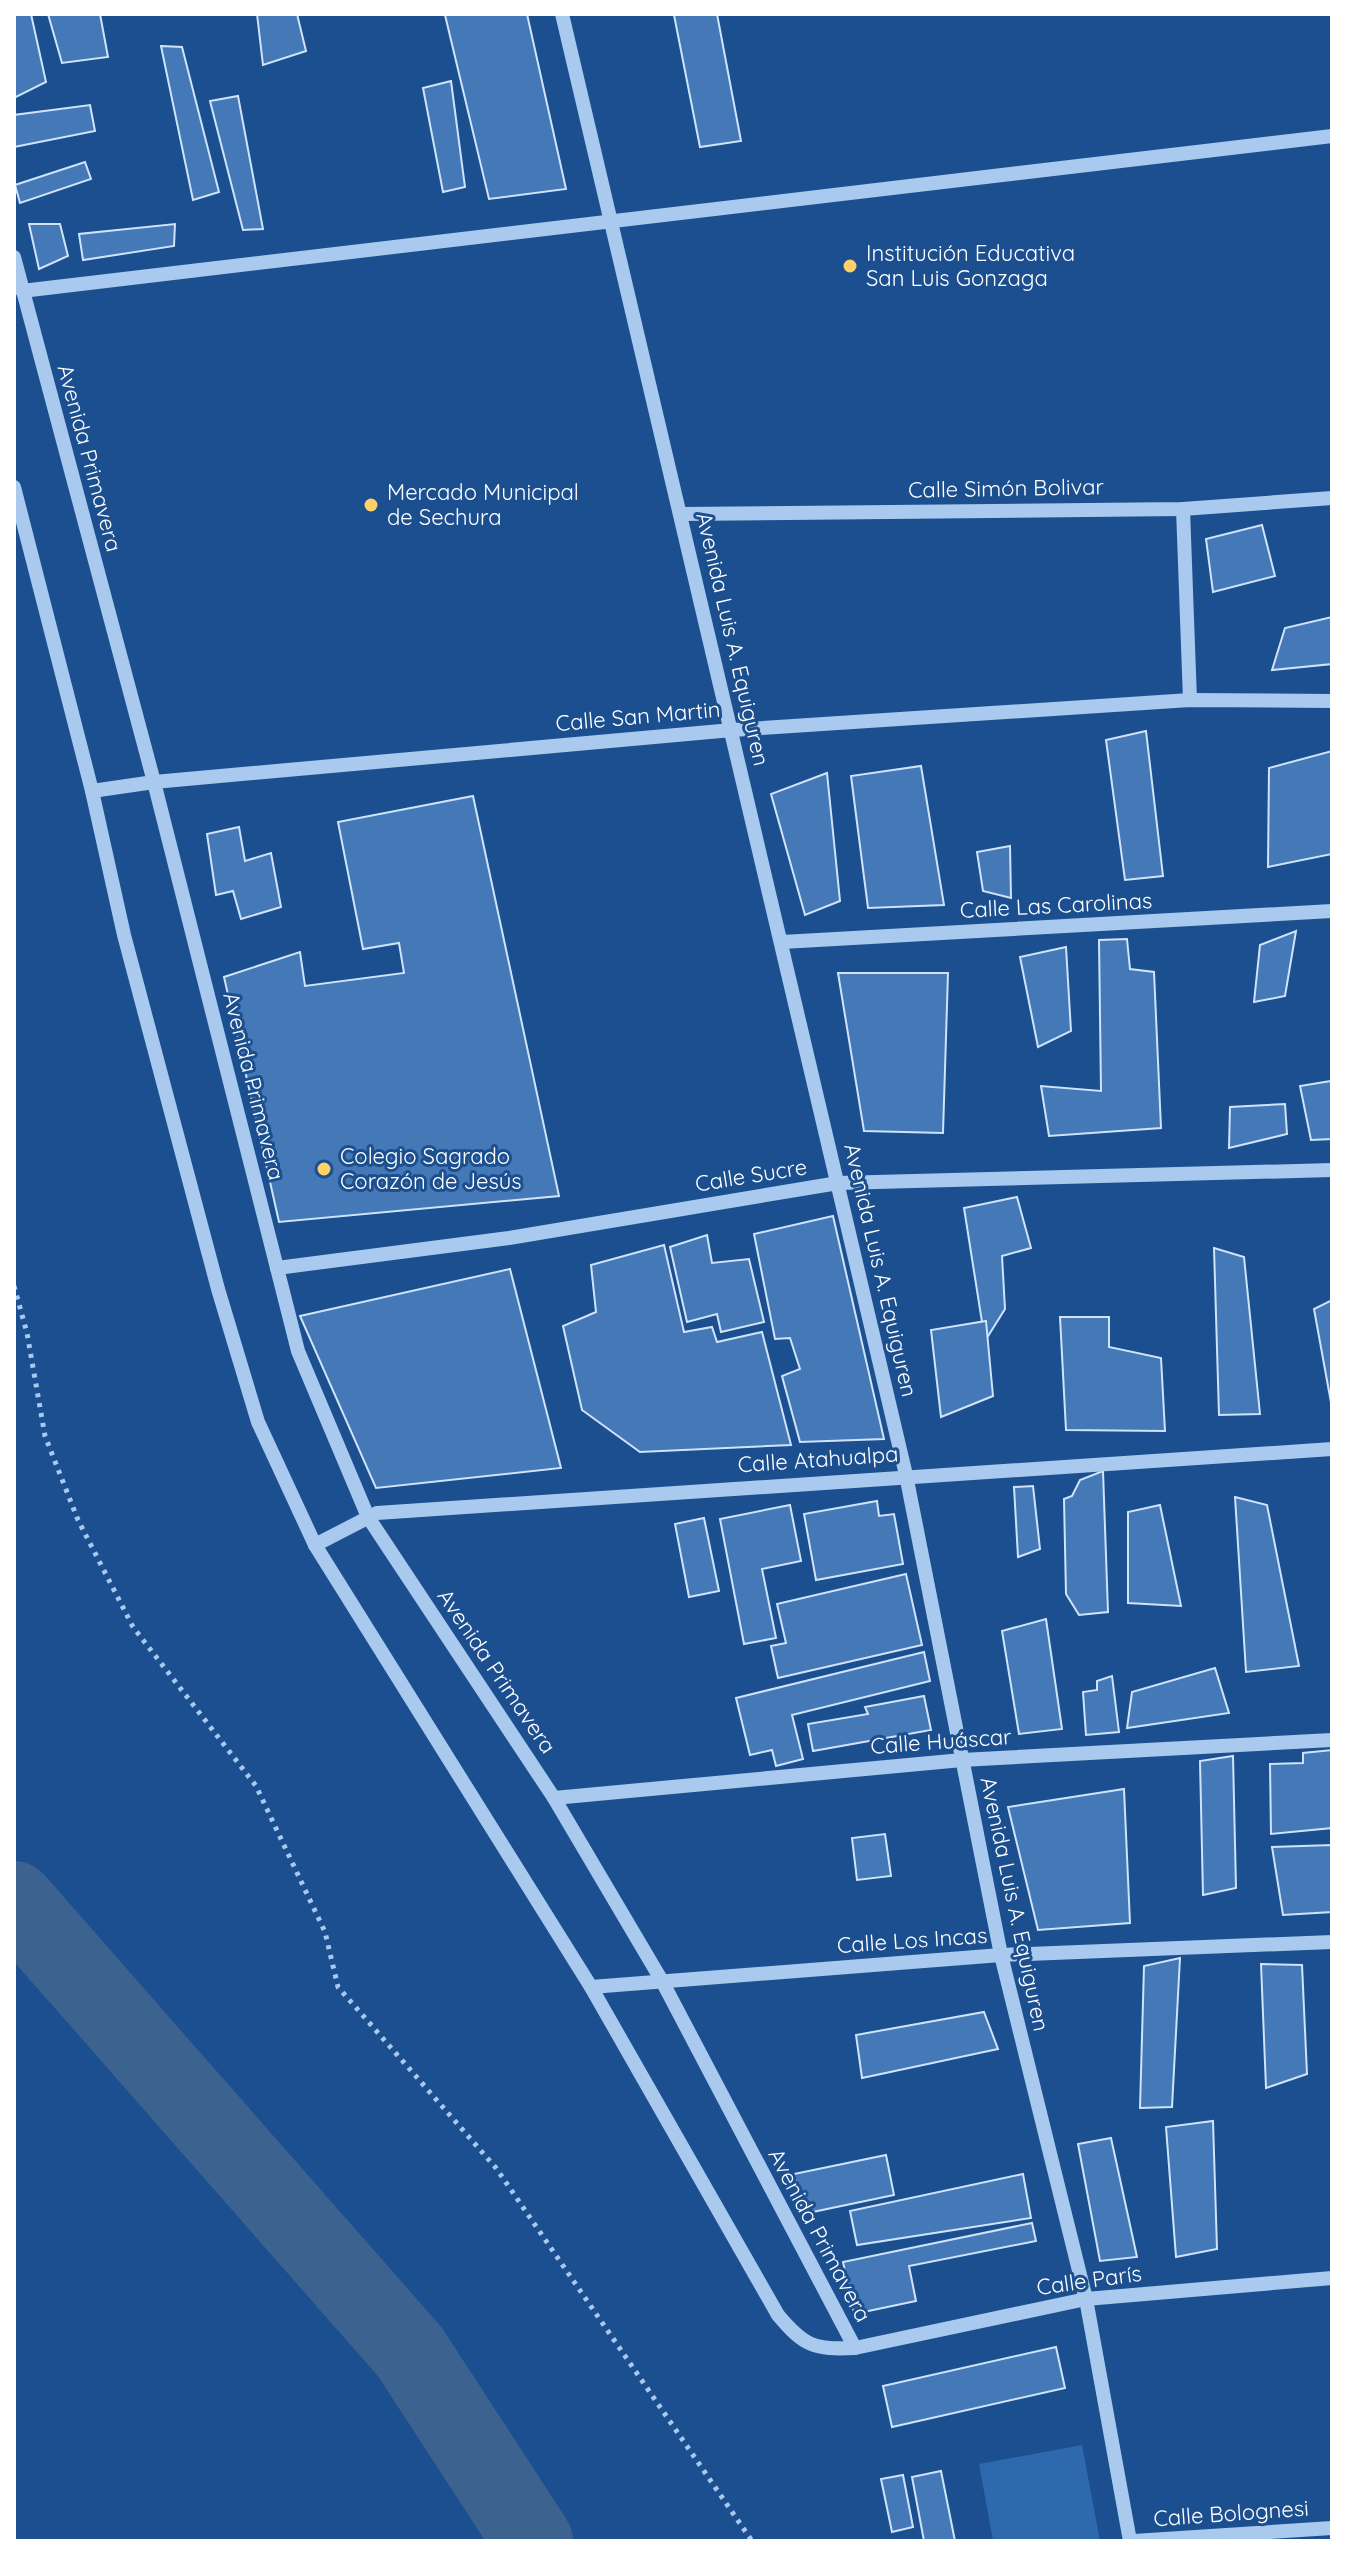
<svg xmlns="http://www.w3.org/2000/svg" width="1346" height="2555" font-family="Quicksand,sans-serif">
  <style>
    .garden { fill: #2e69ad }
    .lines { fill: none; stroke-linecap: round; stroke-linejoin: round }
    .river { stroke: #3c6290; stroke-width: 80 }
    .building { fill: #4478b7; stroke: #cfe3fa; stroke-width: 2 }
    .path { stroke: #a9c9ee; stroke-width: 5; stroke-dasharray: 4 6; stroke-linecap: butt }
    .minor { stroke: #a9c9ee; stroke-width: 14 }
    .poi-dot { fill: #ffd166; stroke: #1b4f8f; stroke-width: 3 }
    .labels { text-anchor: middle; stroke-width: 6; stroke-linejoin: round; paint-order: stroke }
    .poi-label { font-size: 22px; fill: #fff; stroke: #1b4f8f; text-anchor: start }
    .street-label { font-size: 22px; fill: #fff; stroke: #1b4f8f }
  </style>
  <rect width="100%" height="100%" fill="#1b4f8f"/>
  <polygon class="garden" points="1082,2445 1100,2541 993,2541 979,2464"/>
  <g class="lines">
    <polyline class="river" points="14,1901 410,2352 533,2541"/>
  </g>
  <g class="building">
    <polygon points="14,14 31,14 46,82 14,98"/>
    <polygon points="48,14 100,14 108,57 62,63"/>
    <polygon points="257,14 297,14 306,51 263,65"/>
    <polygon points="527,14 566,189 489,199 445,15"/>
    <polygon points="717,14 741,141 700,147 674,15"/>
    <polygon points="161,46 182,47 219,192 193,200"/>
    <polygon points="451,81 465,187 443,192 423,88"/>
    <polygon points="238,96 263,229 243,230 210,101"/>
    <polygon points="90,105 95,131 14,147 14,115"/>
    <polygon points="85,162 91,179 20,203 15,185"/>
    <polygon points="29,224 60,224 68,256 39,269"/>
    <polygon points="175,224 174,246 83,260 79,234"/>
    <polygon points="1262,525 1275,576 1213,592 1206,539"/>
    <polygon points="1332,617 1332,664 1272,670 1285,628"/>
    <polygon points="1146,731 1163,876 1125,880 1106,740"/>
    <polygon points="1332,751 1332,854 1268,867 1269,768"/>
    <polygon points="921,766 944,905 868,908 851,776"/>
    <polygon points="827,773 840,901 805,915 771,794"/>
    <polygon points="473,796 559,1196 279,1222 224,977 300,952 305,986 404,973 399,943 363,949 338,822"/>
    <polygon points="239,827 245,861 271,853 281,907 241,919 233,891 216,895 207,834"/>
    <polygon points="1010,846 1011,898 983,891 977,852"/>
    <polygon points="1296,931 1285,996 1254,1002 1260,945"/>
    <polygon points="1127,939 1130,969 1154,972 1161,1128 1049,1136 1041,1086 1101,1091 1099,940"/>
    <polygon points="1066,947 1071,1031 1038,1047 1020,957"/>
    <polygon points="838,973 948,973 943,1133 864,1131"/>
    <polygon points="1331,1081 1332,1139 1311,1140 1300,1086"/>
    <polygon points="1285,1104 1287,1134 1229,1148 1230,1107"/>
    <polygon points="1017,1197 1031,1248 1002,1256 1005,1309 985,1341 964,1208"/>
    <polygon points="833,1216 884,1439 800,1442 782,1376 800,1369 790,1338 775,1339 754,1234"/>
    <polygon points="707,1235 712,1263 749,1259 764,1322 721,1332 717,1314 687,1322 670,1247"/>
    <polygon points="664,1245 684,1332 712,1327 717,1342 762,1332 791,1445 640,1452 582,1410 563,1326 596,1312 591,1265"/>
    <polygon points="1214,1248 1244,1257 1260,1414 1219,1415"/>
    <polygon points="510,1269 561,1468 376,1488 300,1316"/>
    <polygon points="1332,1300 1332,1408 1314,1309"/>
    <polygon points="1060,1317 1109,1317 1109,1347 1161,1358 1165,1431 1066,1430"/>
    <polygon points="986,1321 993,1396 941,1417 931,1330"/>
    <polygon points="1103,1471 1108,1612 1079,1615 1066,1594 1064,1499 1072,1496 1080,1480"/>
    <polygon points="1033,1486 1040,1549 1018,1557 1014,1487"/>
    <polygon points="1235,1497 1267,1505 1299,1666 1246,1672"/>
    <polygon points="877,1501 879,1516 894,1514 903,1564 816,1580 804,1514"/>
    <polygon points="790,1505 801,1561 762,1569 776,1638 744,1644 720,1519"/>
    <polygon points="1160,1505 1181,1606 1128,1603 1128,1512"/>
    <polygon points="704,1518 719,1591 689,1597 675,1524"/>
    <polygon points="906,1574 922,1645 778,1678 771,1646 786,1643 777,1604"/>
    <polygon points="1046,1619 1062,1729 1019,1734 1002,1631"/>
    <polygon points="924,1652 930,1681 792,1715 803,1759 776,1766 772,1750 750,1755 736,1698"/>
    <polygon points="1215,1668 1229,1713 1127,1728 1132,1692"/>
    <polygon points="1112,1676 1119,1732 1086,1735 1083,1692 1097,1690 1097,1681"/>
    <polygon points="924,1696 931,1730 813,1751 808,1724 868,1714 865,1707"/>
    <polygon points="1332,1750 1332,1828 1271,1834 1270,1764 1303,1763 1303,1753"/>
    <polygon points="1233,1756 1236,1888 1203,1895 1200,1761"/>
    <polygon points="1124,1789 1130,1923 1038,1930 1008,1807"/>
    <polygon points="885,1834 891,1876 857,1880 852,1838"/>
    <polygon points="1332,1845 1332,1912 1283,1915 1272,1847"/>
    <polygon points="1180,1958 1172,2107 1140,2108 1144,1966"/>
    <polygon points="1261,1964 1302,1965 1307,2074 1266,2088"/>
    <polygon points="984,2012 998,2049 862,2078 856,2035"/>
    <polygon points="1213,2121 1217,2249 1176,2257 1166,2127"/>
    <polygon points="1111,2138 1137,2257 1100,2261 1078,2144"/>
    <polygon points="886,2155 894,2195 803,2214 794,2174"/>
    <polygon points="1023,2174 1031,2218 857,2245 850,2211"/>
    <polygon points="1032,2223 1036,2241 909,2266 916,2301 854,2314 843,2262"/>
    <polygon points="1056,2347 1065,2388 892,2427 883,2386"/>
    <polygon points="941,2471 955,2541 924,2541 912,2477"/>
    <polygon points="903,2475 913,2527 892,2532 881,2479"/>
  </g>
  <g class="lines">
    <polyline class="path" points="14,1286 27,1333 45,1436 78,1520 133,1627 256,1786 325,1932 338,1987 496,2168 752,2541"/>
    <g class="minor">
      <polyline points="562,14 906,1475 1001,1955 1086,2299 1130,2541"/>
      <polyline points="14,257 154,782 298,1351 368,1517 554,1798 662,1981 855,2348"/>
      <polyline points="22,291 1332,136"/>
      <path d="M14,487l78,304 32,144 94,354 40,133 57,123 276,442 187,328c26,31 36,35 77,33l231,-49 246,-21"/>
      <polyline points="1183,509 1190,700"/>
      <polyline points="681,514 1183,509 1332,498"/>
      <polyline points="92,791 154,782 732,730 1190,700 1332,701"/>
      <polyline points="782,942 1332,911"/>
      <polyline points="277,1268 509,1238 838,1183 1332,1170"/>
      <polyline points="315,1545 377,1513 1332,1449"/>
      <polyline points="554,1798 962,1760 1332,1740"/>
      <polyline points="591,1987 1001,1955 1332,1942"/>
      <polyline points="1134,2541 1332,2528"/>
    </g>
  </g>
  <g class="poi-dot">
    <circle cx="850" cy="266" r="8"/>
    <circle cx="371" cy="505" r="8"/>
    <circle cx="324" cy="1169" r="8"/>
  </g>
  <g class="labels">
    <g class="poi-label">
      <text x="866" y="261">Institución Educativa<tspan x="866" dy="25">San Luis Gonzaga</tspan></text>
      <text x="387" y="500">Mercado Municipal<tspan x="387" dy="25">de Sechura</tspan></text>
      <text x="340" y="1164">Colegio Sagrado<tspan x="340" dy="25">Corazón de Jesús</tspan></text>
    </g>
    <g class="street-label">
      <text transform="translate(90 458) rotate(75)" y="8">Avenida Primavera</text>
      <text transform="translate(1006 488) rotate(-1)" y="8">Calle Simón Bolivar</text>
      <text transform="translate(733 639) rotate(77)" y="8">Avenida Luis A. Equiguren</text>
      <text transform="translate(638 716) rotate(-5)" y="8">Calle San Martin</text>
      <text transform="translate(1056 905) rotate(-3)" y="8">Calle Las Carolinas</text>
      <text transform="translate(254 1086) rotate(76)" y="8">Avenida Primavera</text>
      <text transform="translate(751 1175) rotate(-9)" y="8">Calle Sucre</text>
      <text transform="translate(881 1270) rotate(77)" y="8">Avenida Luis A. Equiguren</text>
      <text transform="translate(818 1459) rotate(-4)" y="8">Calle Atahualpa</text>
      <text transform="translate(497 1671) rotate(56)" y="8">Avenida Primavera</text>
      <text transform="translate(941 1741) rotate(-4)" y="8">Calle Huáscar</text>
      <text transform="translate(1015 1904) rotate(78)" y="8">Avenida Luis A. Equiguren</text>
      <text transform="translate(912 1940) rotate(-4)" y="8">Calle Los Incas</text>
      <text transform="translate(820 2235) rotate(62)" y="8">Avenida Primavera</text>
      <text transform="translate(1089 2280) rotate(-8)" y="8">Calle París</text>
      <text transform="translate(1231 2513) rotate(-4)" y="8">Calle Bolognesi</text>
    </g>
  </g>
  <rect width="1346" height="2555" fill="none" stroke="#ffffff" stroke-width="32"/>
</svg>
